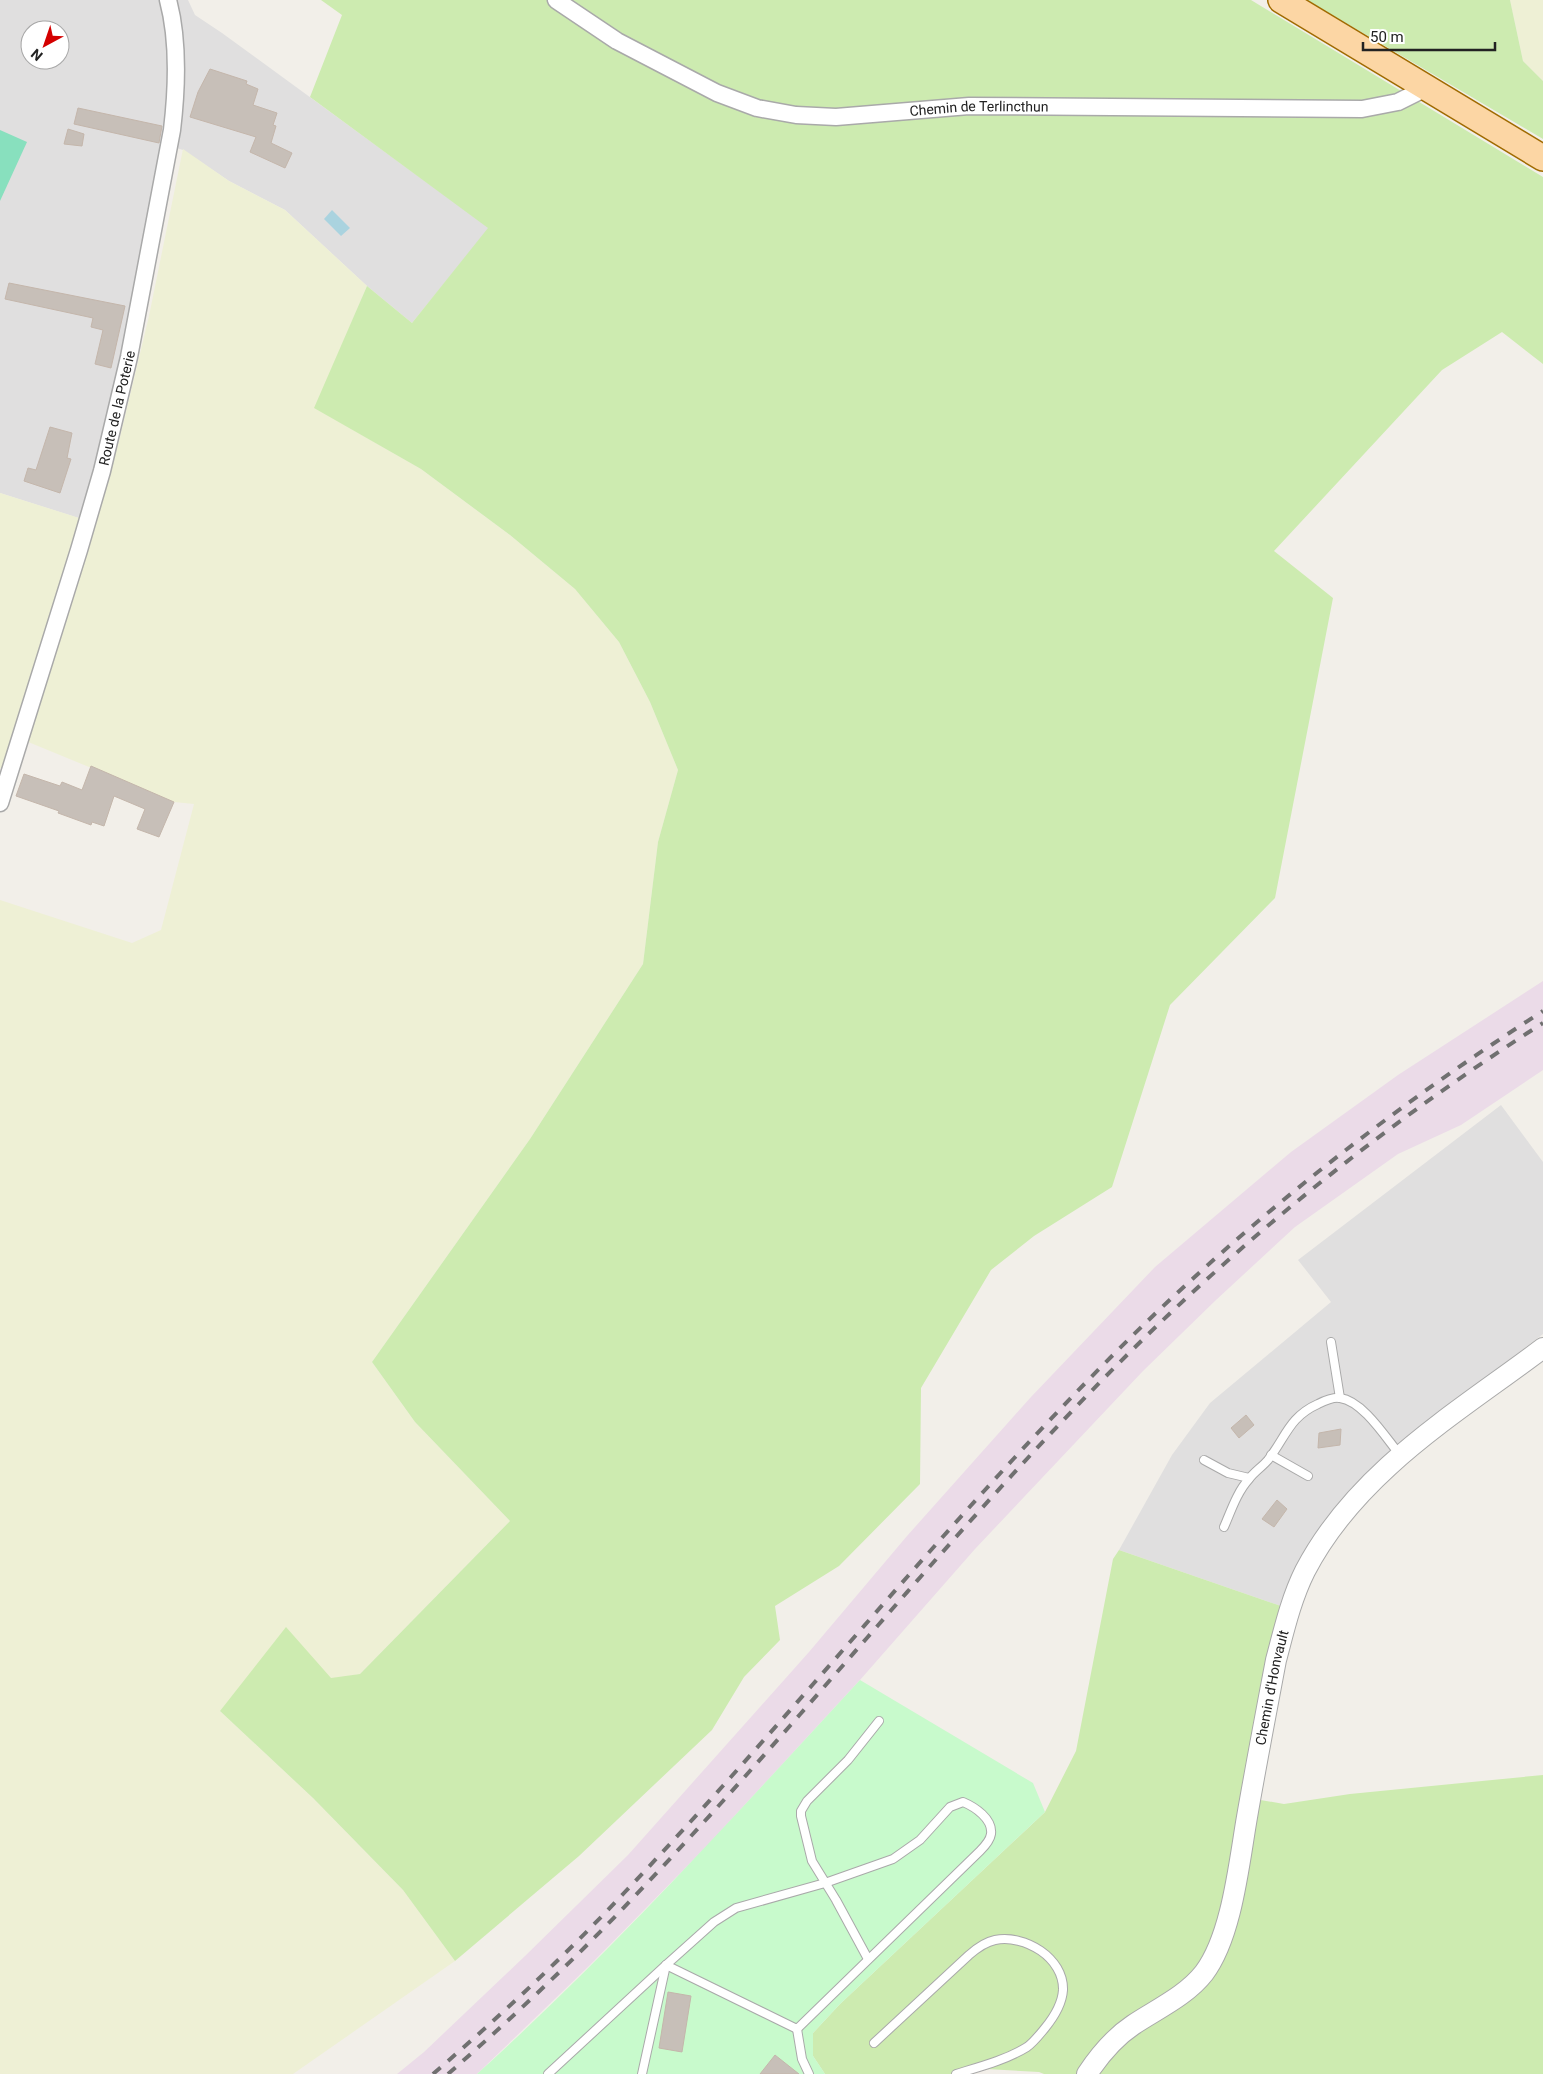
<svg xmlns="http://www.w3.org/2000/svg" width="1543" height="2074" font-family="Roboto,sans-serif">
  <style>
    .residential { fill: #e0dfdf; fill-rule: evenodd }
    .industrial { fill: #ebdbe8 }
    .farmland { fill: #eef0d5 }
    .grass { fill: #cdebb0 }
    .park { fill: #c8facc }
    .pitch { fill: #88e0be }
    .water { fill: #aad3df }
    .building { fill: #c7bfb8; stroke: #c4b6ab }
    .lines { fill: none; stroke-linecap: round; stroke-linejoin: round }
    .service-casing { stroke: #a9a9a9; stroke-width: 10 }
    .minor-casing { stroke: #a9a9a9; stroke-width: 19 }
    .tertiary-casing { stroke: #a9a9a9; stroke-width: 22 }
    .primary-casing { stroke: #a06b00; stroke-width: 28 }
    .service { stroke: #fff; stroke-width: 8 }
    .minor { stroke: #fff; stroke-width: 16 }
    .tertiary { stroke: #fff; stroke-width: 20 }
    .primary { stroke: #fcd6a4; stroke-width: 25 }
    .rail { stroke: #707070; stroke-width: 4; stroke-dasharray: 10 10; stroke-linecap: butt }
    .labels { text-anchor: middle; stroke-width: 4.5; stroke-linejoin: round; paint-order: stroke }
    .street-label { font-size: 14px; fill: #222; stroke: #fff }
  </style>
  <rect width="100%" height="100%" fill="#f2efe9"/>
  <g class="residential">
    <path d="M0,0h188l7,15 27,18 267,195 -77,95 -45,-37 -82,-76 -56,-29 -46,-31 -13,-4 -82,375 -88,-28zM30,30h30v30h-30z"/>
    <polygon points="1501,1105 1543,1162 1543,1334 1463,1395 1400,1448 1281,1606 1119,1550 1172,1455 1210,1403 1331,1302 1298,1260"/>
  </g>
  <polygon class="industrial" points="1543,981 1543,1070 1461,1125 1398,1154 1295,1227 1216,1300 1143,1371 975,1549 860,1680 706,1847 590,1965 477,2074 397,2074 424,2052 525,1956 628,1855 809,1652 907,1536 1031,1397 1155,1267 1291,1152 1398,1075"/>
  <g class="farmland">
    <polygon points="1510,0 1543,0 1543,81 1523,61"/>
    <polygon points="183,149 229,181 285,210 367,286 315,408 421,469 510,535 575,589 619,642 650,702 678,770 658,842 643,964 530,1139 372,1362 415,1422 510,1521 360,1674 331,1679 220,1711 313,1798 403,1890 455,1961 293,2074 0,2074 0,900 132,943 161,930 194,804 174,802 21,739 12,767 0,768 0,493 95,523 119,441 149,316"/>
  </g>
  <g class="grass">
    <polygon points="321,0 1251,0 1543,177 1543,364 1502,332 1442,370 1274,551 1333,598 1275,898 1170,1005 1112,1187 1034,1236 991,1270 921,1388 920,1484 839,1566 775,1606 780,1640 744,1677 712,1730 579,1856 455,1961 403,1890 313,1798 220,1711 286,1627 331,1678 360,1674 510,1521 415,1422 372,1362 530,1139 643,964 658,842 678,770 650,702 619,642 575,589 510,535 421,469 314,408 367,286 412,323 488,228 310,97 342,15"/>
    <polygon points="1307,0 1510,0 1523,61 1543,81 1543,139"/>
    <polygon points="1119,1550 1281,1606 1250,1745 1243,1797 1284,1804 1350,1794 1543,1775 1543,2074 1044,2074 1039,2072 986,2069 969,2074 825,2074 813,2056 813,2033 840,2004 1045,1812 1076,1751 1113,1559"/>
  </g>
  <path class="park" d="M860,1680l173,103 12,29 -205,192 -27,29v23l12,18h-348c136,-123 259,-260 383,-394z"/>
  <polygon class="pitch" points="0,130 27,142 0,201"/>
  <polygon class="water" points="332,210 350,228 341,236 324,219"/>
  <g class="building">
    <polygon points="210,69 247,81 246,84 258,89 253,105 277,113 273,125 276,126 271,143 292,153 285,168 250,152 256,137 190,117 198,92"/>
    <polygon points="78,108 162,126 159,143 74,124"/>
    <polygon points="68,129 84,134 82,146 64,144"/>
    <polygon points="9,283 125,306 111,368 95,364 103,330 91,327 93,318 5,299"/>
    <polygon points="50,427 72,433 67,458 71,459 60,493 24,481 28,468 36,470"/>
    <polygon points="91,766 174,802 159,837 137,829 145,809 114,796 104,826 92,822 91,825 58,813 59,811 16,796 24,774 60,786 62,782 82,790"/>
    <polygon points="1246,1415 1254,1425 1239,1438 1231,1428"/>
    <polygon points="1341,1429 1340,1445 1318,1448 1319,1433"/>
    <polygon points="1277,1500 1287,1509 1274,1527 1262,1519"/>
    <polygon points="668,1992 691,1996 682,2052 659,2048"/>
    <polygon points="775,2055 799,2074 760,2074"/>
  </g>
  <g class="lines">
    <defs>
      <g id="service">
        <polyline points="1331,1342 1340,1398"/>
        <polyline points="1271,1455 1308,1476"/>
        <polyline points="1204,1460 1228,1473 1249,1478"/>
        <path d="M1224,1527c7,-16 13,-35 25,-48 5,-7 13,-12 19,-19 18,-23 21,-43 50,-56 6,-3 15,-7 22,-6 23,3 46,40 60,57"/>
        <path d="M963,1802c12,5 30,17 28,32 -1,7 -7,13 -11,17l-183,178 -131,-64 48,-43 22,-14 89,-25 68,-24 27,-19 30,-33z"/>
        <polyline points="868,1959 836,1900 812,1861 801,1816 801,1811 807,1801 848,1760 879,1721"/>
        <polyline points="797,2029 802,2059 809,2074"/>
        <path d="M874,2043l95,-88c8,-7 16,-13 26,-15 30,-6 69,18 68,50 -1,15 -9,27 -18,38 -5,6 -11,14 -18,19 -21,13 -48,20 -71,27"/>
        <polyline points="548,2074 666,1965"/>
        <polyline points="642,2074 666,1965"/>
      </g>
      <g id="minor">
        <path id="s1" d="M556,0l61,41 100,52 40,15 39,7 40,2 133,-11 393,3 36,-7 28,-14"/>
        <path id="s2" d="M0,803l79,-253 23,-79 27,-114 43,-227c5,-42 7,-89 -4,-130"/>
      </g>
      <g id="tertiary">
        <path id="s3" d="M1087,2074c12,-18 28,-37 46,-49 24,-16 53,-29 71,-52 28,-37 35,-110 43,-156 9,-52 19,-104 29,-157 8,-30 15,-61 29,-89 52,-100 152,-158 238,-223"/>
      </g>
      <polyline id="primary" points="1281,0 1543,158"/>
    </defs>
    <use href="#service" class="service-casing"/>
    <use href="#minor" class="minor-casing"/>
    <use href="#tertiary" class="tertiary-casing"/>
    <use href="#primary" class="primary-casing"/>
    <use href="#service" class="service"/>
    <use href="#minor" class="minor"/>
    <use href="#tertiary" class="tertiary"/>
    <use href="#primary" class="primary"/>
    <g class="rail">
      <path d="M433,2074c66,-57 131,-117 191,-181 164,-172 312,-359 479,-528 132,-134 281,-252 440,-354"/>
      <path d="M448,2074c63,-55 125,-113 183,-174 166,-173 314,-362 483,-532 130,-131 274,-246 429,-345"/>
    </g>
  </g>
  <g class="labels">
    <g class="street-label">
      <text dy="5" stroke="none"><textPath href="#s1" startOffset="452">Chemin de Terlincthun</textPath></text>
      <text dy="5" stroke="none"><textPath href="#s2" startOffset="412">Route de la Poterie</textPath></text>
      <text dy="5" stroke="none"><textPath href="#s3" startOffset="451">Chemin d'Honvault</textPath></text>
    </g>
  </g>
  <g transform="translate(45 45) rotate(220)"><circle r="24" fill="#ffffff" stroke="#a7a7a7"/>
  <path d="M0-4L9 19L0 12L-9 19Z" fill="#d40000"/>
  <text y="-8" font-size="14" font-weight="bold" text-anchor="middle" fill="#222222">N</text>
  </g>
  <path d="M1363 42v8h132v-8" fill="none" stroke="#222222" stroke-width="2.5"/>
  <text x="1370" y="42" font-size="15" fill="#222222" stroke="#ffffff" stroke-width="4" paint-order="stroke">50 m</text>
</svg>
